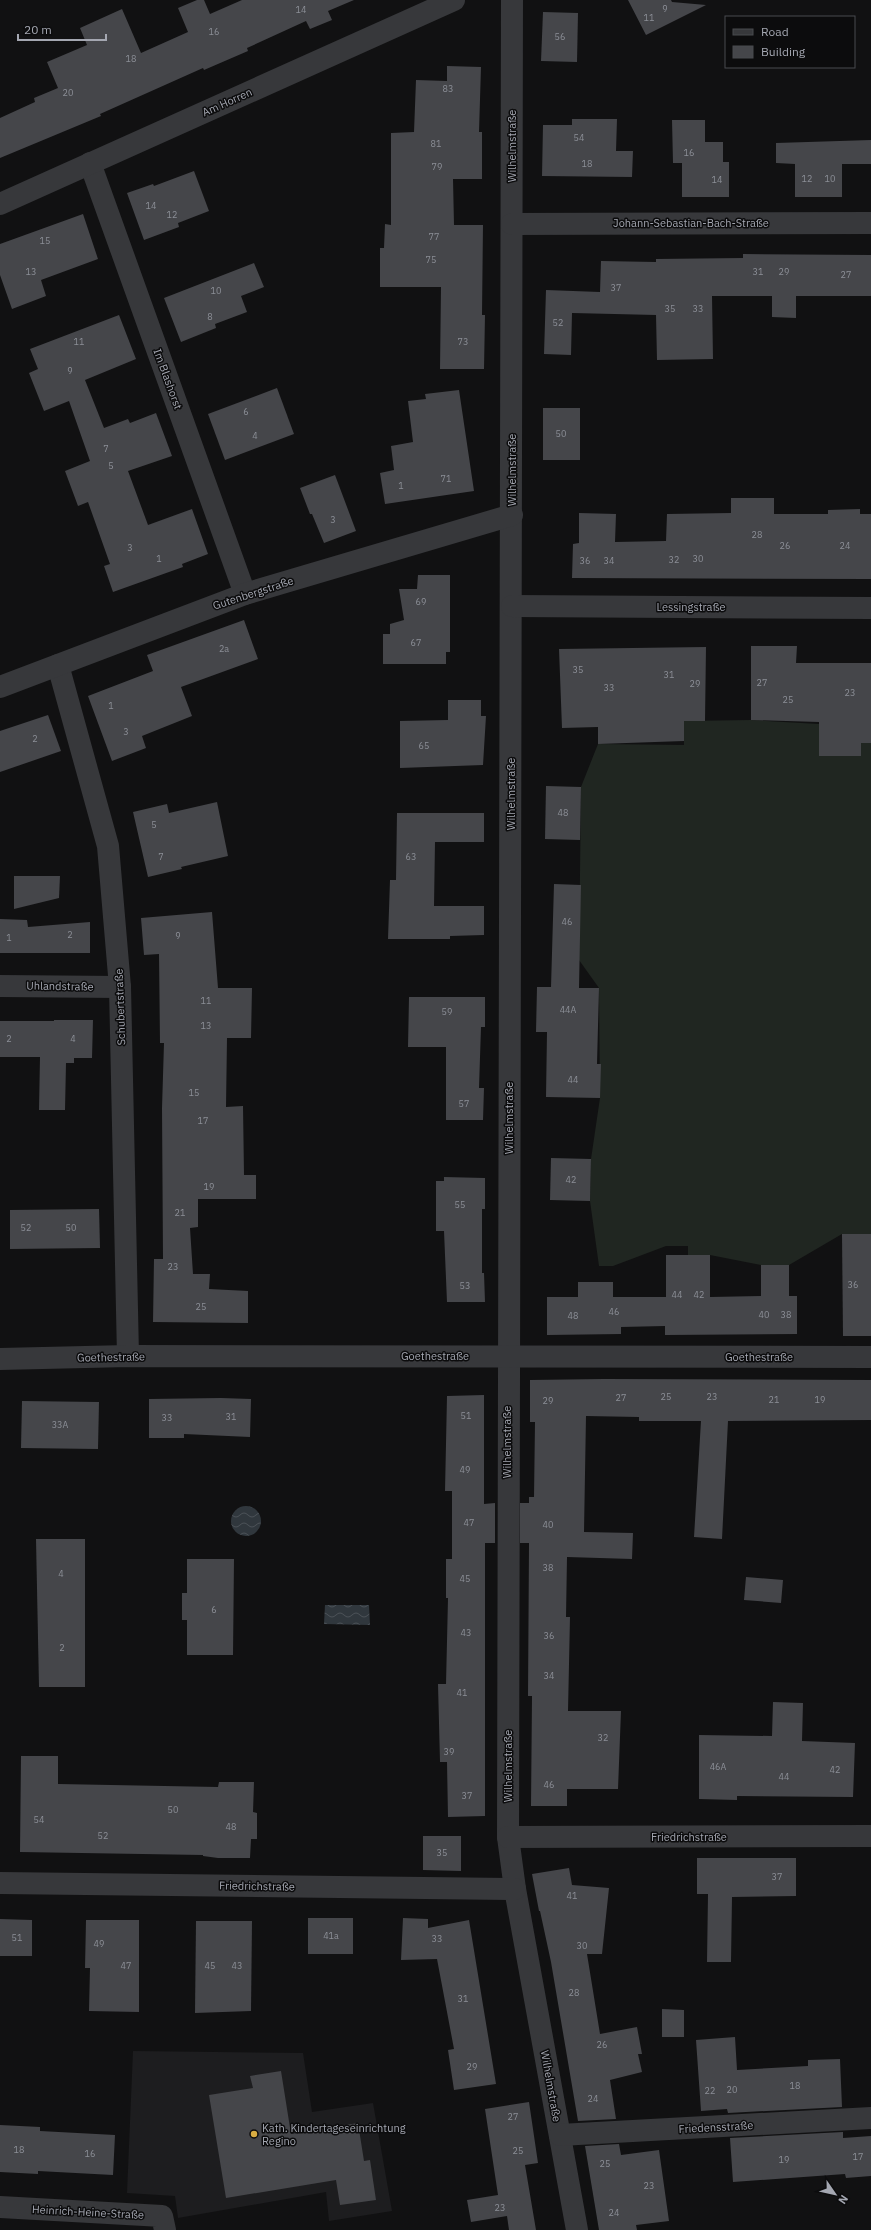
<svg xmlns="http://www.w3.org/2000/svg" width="871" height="2230" font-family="'IBM Plex Sans',sans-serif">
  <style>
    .built { fill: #1d1d1f }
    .garden { fill: #202621 }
    .water { fill: url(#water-waves) }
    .building { fill: #45464a }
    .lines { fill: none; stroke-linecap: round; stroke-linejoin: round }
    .minor { stroke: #37383b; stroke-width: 22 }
    .poi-dot { fill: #d9ad42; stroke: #0c0c0d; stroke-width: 1.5 }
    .labels { text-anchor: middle; stroke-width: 3; stroke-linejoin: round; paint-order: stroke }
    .number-label { font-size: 9px; fill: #8c8f97 }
    .street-label { font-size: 11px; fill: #a4a7b1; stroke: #0c0c0d }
    .poi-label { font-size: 11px; fill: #a4a7b1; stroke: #0c0c0d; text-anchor: start }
  </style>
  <defs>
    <pattern id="water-waves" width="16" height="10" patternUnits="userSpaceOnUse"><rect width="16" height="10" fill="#30373d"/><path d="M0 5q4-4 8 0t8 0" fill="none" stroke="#4b5157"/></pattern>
  </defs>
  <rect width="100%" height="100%" fill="#111112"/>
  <polygon class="built" points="133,2051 303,2053 312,2112 373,2103 392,2211 329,2221 326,2192 178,2218 175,2196 127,2193"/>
  <polygon class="garden" points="751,720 819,724 819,756 861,756 861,743 871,743 871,1234 842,1234 789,1265 761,1265 710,1255 688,1255 688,1246 666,1246 613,1266 599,1266 590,1201 591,1159 600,1098 599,988 579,960 581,787 598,744 684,745 684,721"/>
  <g class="water">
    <circle cx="246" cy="1521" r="15"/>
    <polygon points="325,1605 369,1605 370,1625 324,1624"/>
  </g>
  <g class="building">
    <polygon points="197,0 204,0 210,14 242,0 354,0 328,11 332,20 310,29 306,21 247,48 248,51 204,70 203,68 100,114 101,116 0,158 0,118 35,102 34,98 58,88 47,62 87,45 80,28 122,9 141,53 188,32 178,8"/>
    <polygon points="628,0 671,0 672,2 706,5 646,35"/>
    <polygon points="543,12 578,13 577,62 541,61"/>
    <polygon points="447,66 481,67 479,132 482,132 482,179 453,179 454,225 483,225 482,315 485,315 484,369 440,369 441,287 380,287 380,248 384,248 385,224 391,225 391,133 414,132 416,80 447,81"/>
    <polygon points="572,119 617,119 616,151 633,151 632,177 542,176 543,125 572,125"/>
    <polygon points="672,120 705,120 705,142 723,142 723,162 729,162 729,197 682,197 682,163 673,163"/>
    <polygon points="871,140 871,164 842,164 842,197 795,197 795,164 776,163 776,143"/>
    <polygon points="194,171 209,211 178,223 179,227 144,240 127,193 153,184 154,186"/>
    <polygon points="83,214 98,259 41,280 46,296 12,309 0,275 0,244"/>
    <polygon points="743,254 871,255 871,296 796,296 796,318 772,317 772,296 712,296 713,359 657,360 656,315 572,313 571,355 544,354 546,290 600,292 601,261 656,262 656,259 743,258"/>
    <polygon points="254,263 264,287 241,296 247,312 215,324 216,328 181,342 164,298"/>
    <polygon points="119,315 136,359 85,380 104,428 128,419 130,423 156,413 172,456 128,471 148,525 192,509 208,554 182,564 183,567 113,592 104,566 110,564 88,502 78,506 65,471 90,461 69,401 44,411 29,373 38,369 30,349"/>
    <polygon points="277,388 294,434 225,460 208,414"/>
    <polygon points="459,390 474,491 385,504 380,473 394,470 391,446 413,442 408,401 426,399 425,394"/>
    <rect x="543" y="408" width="37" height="52"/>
    <polygon points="335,475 356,531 324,543 312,514 310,514 300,488"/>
    <polygon points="731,498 774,498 774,514 828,514 828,510 860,509 860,514 871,514 871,579 572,578 573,544 579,543 579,513 616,514 615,542 666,541 667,514 731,513"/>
    <polygon points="418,575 450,575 450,652 446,652 446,664 383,664 383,634 390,634 390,624 404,620 399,589 417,589"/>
    <polygon points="244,620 258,659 181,687 192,716 142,736 146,748 112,761 88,696 153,671 147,655"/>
    <polygon points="751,646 797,646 796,663 871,663 871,743 861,743 861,756 819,756 819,722 751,720"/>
    <polygon points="706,647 705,721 684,721 684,741 598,744 598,727 562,728 559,649"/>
    <polygon points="448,700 481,700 481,716 486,716 483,765 400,768 400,721 448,720"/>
    <polygon points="48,715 61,751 0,772 0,731"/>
    <polygon points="546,786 581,787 580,840 545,839"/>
    <polygon points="217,802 228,856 181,867 182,869 148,877 133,812 167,804 169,813"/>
    <polygon points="397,813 484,813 484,842 435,842 434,906 484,906 484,935 450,936 450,939 388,939 390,880 396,880"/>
    <polygon points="14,876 60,876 59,898 14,909"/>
    <polygon points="554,884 581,885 579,988 599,988 597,1064 601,1064 600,1098 546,1097 547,1032 536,1032 537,987 551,987"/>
    <polygon points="212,912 218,988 252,988 251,1038 227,1038 226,1107 243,1106 244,1175 256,1175 256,1199 198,1199 198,1227 190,1228 193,1274 210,1274 209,1289 248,1291 248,1323 153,1322 154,1259 163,1259 162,1108 164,1043 160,1043 159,954 144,955 141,918"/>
    <polygon points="0,919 27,920 28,927 90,922 90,953 0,953"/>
    <polygon points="409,997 485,997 485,1027 481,1027 479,1088 484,1088 483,1120 446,1120 446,1047 408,1047"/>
    <polygon points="54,1020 93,1020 92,1058 74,1058 74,1063 66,1063 65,1110 39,1110 40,1057 0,1057 0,1021 54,1021"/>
    <polygon points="551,1158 591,1159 590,1201 550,1200"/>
    <polygon points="444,1177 485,1178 485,1209 482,1209 482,1273 484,1273 485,1302 447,1302 444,1231 436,1231 436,1181 444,1181"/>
    <polygon points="99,1209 100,1248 10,1249 10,1210"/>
    <polygon points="842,1234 871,1234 871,1336 843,1336"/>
    <polygon points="666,1255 710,1255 710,1297 761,1296 761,1265 789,1265 789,1296 797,1296 797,1334 665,1335 665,1326 621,1327 621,1334 547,1335 547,1297 578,1297 578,1282 613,1282 613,1297 666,1297"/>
    <polygon points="604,1379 871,1380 871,1420 728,1421 722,1539 694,1537 701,1421 639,1421 639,1417 586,1416 584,1532 633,1533 632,1559 567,1557 566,1617 570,1617 568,1711 621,1711 618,1789 567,1789 567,1806 531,1806 532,1696 528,1696 529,1543 520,1543 520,1503 529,1503 529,1497 534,1497 535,1422 530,1422 530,1380"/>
    <polygon points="484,1395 484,1504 495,1503 495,1543 485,1543 485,1816 448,1817 447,1762 440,1762 438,1684 446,1684 448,1598 446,1598 446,1559 452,1559 452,1491 445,1491 447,1396"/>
    <polygon points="221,1398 251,1399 250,1437 184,1434 184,1438 149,1438 149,1399"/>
    <polygon points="22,1401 99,1402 98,1449 21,1448"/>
    <polygon points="36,1539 85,1539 85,1687 39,1687"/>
    <polygon points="187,1559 234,1559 233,1655 187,1655 187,1620 182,1620 182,1593 187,1593"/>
    <polygon points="746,1577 783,1580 781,1603 744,1600"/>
    <polygon points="773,1702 803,1703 802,1741 855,1743 853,1797 737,1796 737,1800 699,1799 699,1735 772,1736"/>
    <polygon points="21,1756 58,1756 58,1784 218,1787 219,1782 254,1782 253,1812 257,1813 257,1839 251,1839 250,1858 218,1858 203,1856 203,1855 20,1852"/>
    <polygon points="423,1836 461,1836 461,1871 423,1870"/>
    <polygon points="697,1858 796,1858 796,1896 732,1897 731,1962 707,1962 708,1894 697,1894"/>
    <polygon points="569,1868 572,1885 609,1888 602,1954 587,1954 600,2034 637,2027 642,2054 638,2054 642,2072 610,2080 616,2119 578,2121 551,1962 540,1911 539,1911 532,1874"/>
    <rect x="308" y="1918" width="45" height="36"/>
    <polygon points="403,1918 428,1919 428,1928 469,1920 496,2084 454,2090 448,2050 454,2049 437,1959 401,1960"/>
    <polygon points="0,1919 32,1920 32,1956 0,1956"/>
    <polygon points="86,1920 139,1920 139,2012 89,2011 90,1968 85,1968"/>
    <polygon points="196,1921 252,1921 251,2011 195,2013"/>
    <polygon points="662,2009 684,2010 684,2037 662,2037"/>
    <polygon points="735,2037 737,2070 808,2066 808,2060 840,2059 842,2107 728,2113 727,2109 701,2111 696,2040"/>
    <polygon points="281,2071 291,2134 358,2123 364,2161 370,2160 376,2200 340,2205 336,2180 226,2198 209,2095 253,2088 250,2076"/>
    <polygon points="529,2102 538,2163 525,2165 536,2230 509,2230 507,2216 471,2222 467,2200 498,2195 485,2109"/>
    <polygon points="0,2125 40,2127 40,2131 115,2135 113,2175 38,2171 38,2174 0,2172"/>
    <polygon points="843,2132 843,2138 871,2136 871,2176 846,2178 845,2174 733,2182 730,2138"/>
    <polygon points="619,2144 621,2155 659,2150 669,2221 636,2225 637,2230 599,2230 585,2146"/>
  </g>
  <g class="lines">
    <g class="minor">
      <path d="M512,0c-1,612 -5,1224 -4,1837l7,52 62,341"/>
      <polyline points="90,163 245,594"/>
      <polyline points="0,204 454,0"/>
      <polyline points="512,224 871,223"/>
      <polyline points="512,606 871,608"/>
      <polyline points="58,665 108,846 120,987 128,1356"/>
      <polyline points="0,687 245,594 512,515"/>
      <polyline points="0,986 120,987"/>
      <polyline points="0,1359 128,1356 871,1357"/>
      <polyline points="508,1837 871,1836"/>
      <polyline points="0,1883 515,1889"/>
      <polyline points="560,2135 871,2118"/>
      <polyline points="0,2207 162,2216 165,2230"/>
    </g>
  </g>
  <circle class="poi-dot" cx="254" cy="2134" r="4"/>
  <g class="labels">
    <g class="number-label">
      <text x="665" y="12">9</text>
      <text x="301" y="13">14</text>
      <text x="649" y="21">11</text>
      <text x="214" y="35">16</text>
      <text x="560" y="40">56</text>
      <text x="131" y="62">18</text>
      <text x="448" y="92">83</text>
      <text x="68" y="96">20</text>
      <text x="579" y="141">54</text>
      <text x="436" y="147">81</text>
      <text x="689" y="156">16</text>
      <text x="587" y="167">18</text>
      <text x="437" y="170">79</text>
      <text x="807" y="182">12</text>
      <text x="830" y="182">10</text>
      <text x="717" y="183">14</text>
      <text x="151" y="209">14</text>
      <text x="172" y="218">12</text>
      <text x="434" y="240">77</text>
      <text x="45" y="244">15</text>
      <text x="431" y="263">75</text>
      <text x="31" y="275">13</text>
      <text x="758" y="275">31</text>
      <text x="784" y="275">29</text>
      <text x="846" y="278">27</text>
      <text x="616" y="291">37</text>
      <text x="216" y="294">10</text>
      <text x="670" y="312">35</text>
      <text x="698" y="312">33</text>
      <text x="210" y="320">8</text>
      <text x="558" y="326">52</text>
      <text x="79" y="345">11</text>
      <text x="463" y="345">73</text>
      <text x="70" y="374">9</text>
      <text x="246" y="415">6</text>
      <text x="561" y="437">50</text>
      <text x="255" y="439">4</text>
      <text x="106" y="452">7</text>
      <text x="111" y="469">5</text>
      <text x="446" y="482">71</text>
      <text x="401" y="489">1</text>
      <text x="333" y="523">3</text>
      <text x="757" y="538">28</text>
      <text x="785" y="549">26</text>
      <text x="845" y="549">24</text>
      <text x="130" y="551">3</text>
      <text x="159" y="562">1</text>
      <text x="698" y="562">30</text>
      <text x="674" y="563">32</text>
      <text x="585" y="564">36</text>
      <text x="609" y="564">34</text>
      <text x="421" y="605">69</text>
      <text x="416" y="646">67</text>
      <text x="224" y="652">2a</text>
      <text x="578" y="673">35</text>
      <text x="669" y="678">31</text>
      <text x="762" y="686">27</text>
      <text x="695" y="687">29</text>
      <text x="609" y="691">33</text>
      <text x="850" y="696">23</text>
      <text x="788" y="703">25</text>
      <text x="111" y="709">1</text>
      <text x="126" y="735">3</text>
      <text x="35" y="742">2</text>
      <text x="424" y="749">65</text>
      <text x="563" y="816">48</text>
      <text x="154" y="828">5</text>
      <text x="161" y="860">7</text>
      <text x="411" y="860">63</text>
      <text x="567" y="925">46</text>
      <text x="70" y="938">2</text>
      <text x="178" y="939">9</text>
      <text x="9" y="941">1</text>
      <text x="206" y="1004">11</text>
      <text x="568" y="1013">44A</text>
      <text x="447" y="1015">59</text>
      <text x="206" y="1029">13</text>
      <text x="9" y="1042">2</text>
      <text x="73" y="1042">4</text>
      <text x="573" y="1083">44</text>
      <text x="194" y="1096">15</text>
      <text x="464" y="1107">57</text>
      <text x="203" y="1124">17</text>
      <text x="571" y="1183">42</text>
      <text x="209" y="1190">19</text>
      <text x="460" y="1208">55</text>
      <text x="180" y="1216">21</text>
      <text x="26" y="1231">52</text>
      <text x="71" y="1231">50</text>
      <text x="173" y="1270">23</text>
      <text x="853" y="1288">36</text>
      <text x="465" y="1289">53</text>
      <text x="677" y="1298">44</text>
      <text x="699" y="1298">42</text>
      <text x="201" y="1310">25</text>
      <text x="614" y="1315">46</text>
      <text x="764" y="1318">40</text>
      <text x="786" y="1318">38</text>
      <text x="573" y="1319">48</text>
      <text x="666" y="1400">25</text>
      <text x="712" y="1400">23</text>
      <text x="621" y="1401">27</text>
      <text x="774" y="1403">21</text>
      <text x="820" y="1403">19</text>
      <text x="548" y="1404">29</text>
      <text x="466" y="1419">51</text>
      <text x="231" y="1420">31</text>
      <text x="167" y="1421">33</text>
      <text x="60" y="1428">33A</text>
      <text x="465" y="1473">49</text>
      <text x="469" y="1526">47</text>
      <text x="548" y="1528">40</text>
      <text x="548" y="1571">38</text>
      <text x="61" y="1577">4</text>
      <text x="465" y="1582">45</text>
      <text x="214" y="1613">6</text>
      <text x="466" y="1636">43</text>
      <text x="549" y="1639">36</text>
      <text x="62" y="1651">2</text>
      <text x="549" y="1679">34</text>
      <text x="462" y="1696">41</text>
      <text x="603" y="1741">32</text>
      <text x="449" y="1755">39</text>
      <text x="718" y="1770">46A</text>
      <text x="835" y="1773">42</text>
      <text x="784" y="1780">44</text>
      <text x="549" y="1788">46</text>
      <text x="467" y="1799">37</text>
      <text x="173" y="1813">50</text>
      <text x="39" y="1823">54</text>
      <text x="231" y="1830">48</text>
      <text x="103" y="1839">52</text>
      <text x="442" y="1856">35</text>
      <text x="777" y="1880">37</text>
      <text x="572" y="1899">41</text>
      <text x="331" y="1939">41a</text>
      <text x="17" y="1941">51</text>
      <text x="437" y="1942">33</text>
      <text x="99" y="1947">49</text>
      <text x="582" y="1949">30</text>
      <text x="126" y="1969">47</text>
      <text x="210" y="1969">45</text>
      <text x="237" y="1969">43</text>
      <text x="574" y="1996">28</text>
      <text x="463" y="2002">31</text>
      <text x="602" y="2048">26</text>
      <text x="472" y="2070">29</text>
      <text x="795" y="2089">18</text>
      <text x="732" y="2093">20</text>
      <text x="710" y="2094">22</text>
      <text x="593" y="2102">24</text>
      <text x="513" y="2120">27</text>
      <text x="19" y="2153">18</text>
      <text x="518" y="2154">25</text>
      <text x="90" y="2157">16</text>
      <text x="858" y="2160">17</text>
      <text x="784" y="2163">19</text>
      <text x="605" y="2167">25</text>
      <text x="649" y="2189">23</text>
      <text x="500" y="2211">23</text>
      <text x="614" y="2216">24</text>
    </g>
    <g class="street-label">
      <text transform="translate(227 102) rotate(-24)" y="4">Am Horren</text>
      <text transform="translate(512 146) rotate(-90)" y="4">Wilhelmstraße</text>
      <text x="691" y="227">Johann-Sebastian-Bach-Straße</text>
      <text transform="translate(168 379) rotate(70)" y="4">Im Blashorst</text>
      <text transform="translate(512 470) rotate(-90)" y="4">Wilhelmstraße</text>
      <text transform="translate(253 593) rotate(-18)" y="4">Gutenbergstraße</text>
      <text x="691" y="611">Lessingstraße</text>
      <text transform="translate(511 794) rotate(-90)" y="4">Wilhelmstraße</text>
      <text transform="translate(60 986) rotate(1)" y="4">Uhlandstraße</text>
      <text transform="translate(120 1007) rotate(-92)" y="4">Schubertstraße</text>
      <text transform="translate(509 1118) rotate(-90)" y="4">Wilhelmstraße</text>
      <text x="435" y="1360">Goethestraße</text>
      <text transform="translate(111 1357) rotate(-1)" y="4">Goethestraße</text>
      <text x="759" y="1361">Goethestraße</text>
      <text transform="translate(507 1442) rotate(-90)" y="4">Wilhelmstraße</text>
      <text transform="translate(508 1766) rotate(-90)" y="4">Wilhelmstraße</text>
      <text x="689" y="1841">Friedrichstraße</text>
      <text transform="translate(257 1886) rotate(1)" y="4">Friedrichstraße</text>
      <text transform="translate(551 2086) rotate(80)" y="4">Wilhelmstraße</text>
      <text transform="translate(716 2127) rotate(-3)" y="4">Friedensstraße</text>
      <text transform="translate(88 2212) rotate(3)" y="4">Heinrich-Heine-Straße</text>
    </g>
    <g class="poi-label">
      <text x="262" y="2132">Kath. Kindertageseinrichtung<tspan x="262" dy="13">Regino</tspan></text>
    </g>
  </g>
  <rect x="725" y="16" width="130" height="52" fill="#0c0c0d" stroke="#494a4f"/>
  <rect x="733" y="29" width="20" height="6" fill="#37383b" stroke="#494a4f"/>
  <text x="761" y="36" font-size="12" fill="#a4a7b1">Road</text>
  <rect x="733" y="46" width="20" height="12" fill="#45464a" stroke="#494a4f"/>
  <text x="761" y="56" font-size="12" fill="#a4a7b1">Building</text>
  <g transform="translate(835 2194) rotate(124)" stroke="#0c0c0d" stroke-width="3" paint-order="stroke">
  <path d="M0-3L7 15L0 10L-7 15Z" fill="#a4a7b1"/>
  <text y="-6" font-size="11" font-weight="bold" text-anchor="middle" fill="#a4a7b1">N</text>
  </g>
  <path d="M18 34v6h88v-6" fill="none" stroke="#a4a7b1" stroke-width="2"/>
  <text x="24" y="34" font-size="12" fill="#a4a7b1" stroke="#0c0c0d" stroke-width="3" paint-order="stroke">20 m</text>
</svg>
